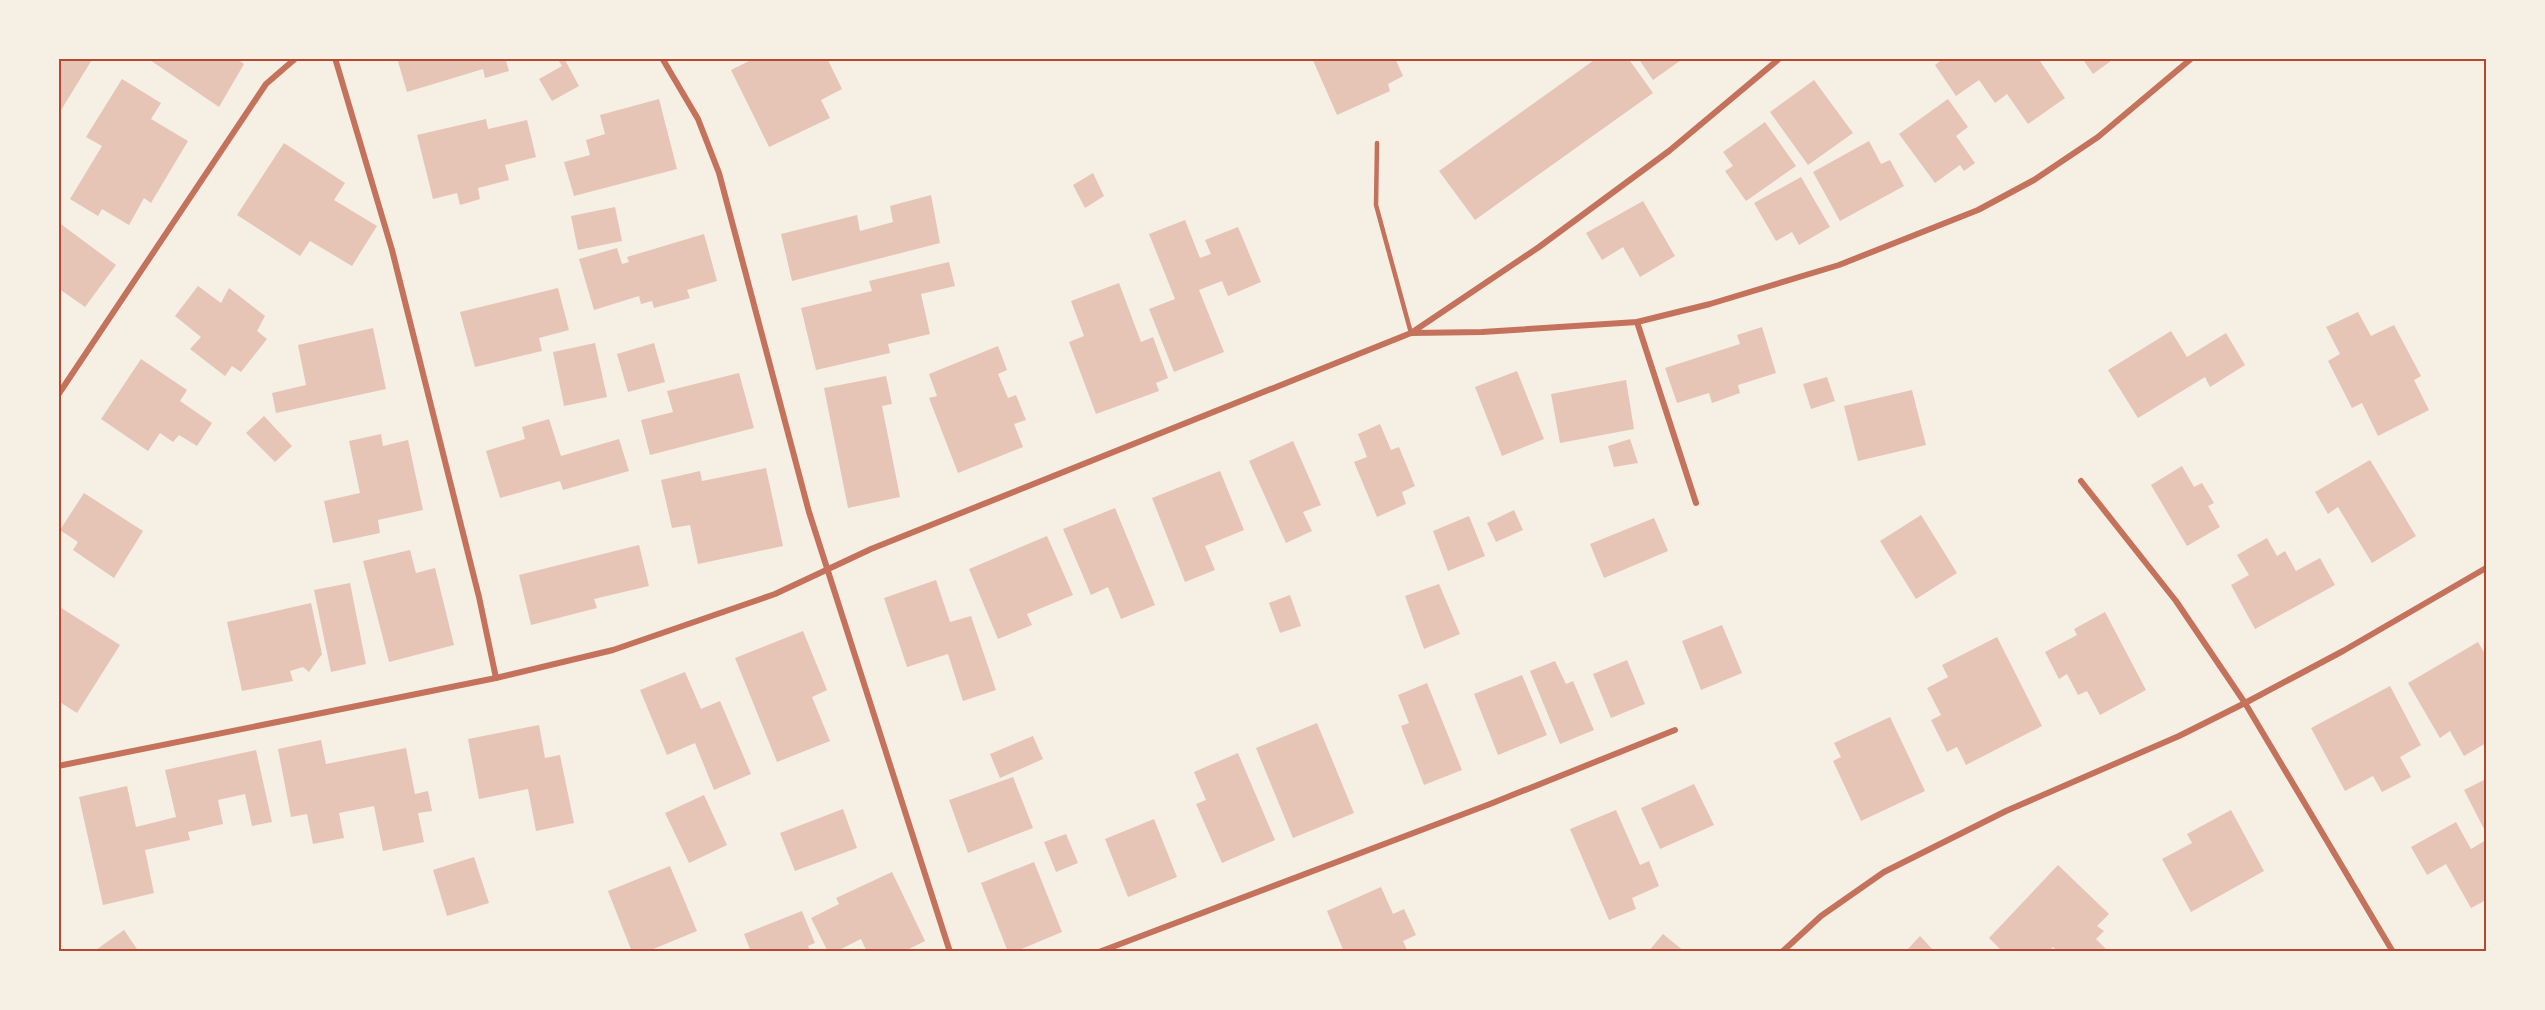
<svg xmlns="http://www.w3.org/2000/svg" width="2545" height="1010" font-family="Helvetica,sans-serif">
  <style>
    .building { fill: #e6c5b7 }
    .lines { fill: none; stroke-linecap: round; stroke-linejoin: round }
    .service { stroke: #c5725c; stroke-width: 4.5 }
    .minor { stroke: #c5725c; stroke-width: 6 }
    .neatline { fill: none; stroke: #b5482f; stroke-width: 2 }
  </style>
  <rect width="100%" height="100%" fill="#f6efe4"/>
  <g class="building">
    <polygon points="58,58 93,58 58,115"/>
    <polygon points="147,58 236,58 244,64 219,107"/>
    <polygon points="397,58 505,58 509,71 485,78 483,69 407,92"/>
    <polygon points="557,58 568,58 565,60 579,86 552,101 539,79 562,66"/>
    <polygon points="755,58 827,58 842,89 821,100 830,118 769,147 731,70"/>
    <polygon points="1312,58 1395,58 1403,76 1388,84 1390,91 1337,115"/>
    <polygon points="1597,58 1628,58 1653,93 1475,220 1439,171"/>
    <polygon points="1638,58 1684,58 1653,80"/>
    <polygon points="1944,58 2038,58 2065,98 2028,124 2007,94 1995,103 1979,80 1956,96 1935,65"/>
    <polygon points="2082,58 2115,58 2093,74"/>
    <polygon points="122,79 161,103 151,119 188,141 151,203 144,198 129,225 102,209 98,216 70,199 102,146 86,137"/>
    <polygon points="1814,80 1853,133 1808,165 1770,112"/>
    <polygon points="659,99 677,169 574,196 564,162 590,155 586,140 605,134 600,115"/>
    <polygon points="1948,99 1968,127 1956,136 1975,163 1964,171 1960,165 1935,183 1899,134"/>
    <polygon points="486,119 488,129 527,120 536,157 505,165 509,180 478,188 480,199 460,205 457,193 433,199 417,135"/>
    <polygon points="1765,122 1796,166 1746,201 1725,171 1733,166 1723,152"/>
    <polygon points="1869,141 1881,164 1890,160 1904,186 1840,221 1813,172"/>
    <polygon points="284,143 345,183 334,200 377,226 352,266 310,241 300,256 237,215"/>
    <polygon points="1093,173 1104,196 1085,208 1073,185"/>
    <polygon points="1801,177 1830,227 1799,245 1792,232 1776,241 1754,203"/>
    <polygon points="931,195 940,243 792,281 781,234 857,215 860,231 893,222 890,206"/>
    <polygon points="1643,201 1675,256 1640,277 1623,247 1602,260 1586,233"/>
    <polygon points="615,207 622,241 578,250 571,216"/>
    <polygon points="1185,220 1200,258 1211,254 1205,240 1238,227 1261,282 1228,296 1222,281 1199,290 1224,352 1174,372 1149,309 1175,299 1149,234"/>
    <polygon points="58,222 116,265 85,307 58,288"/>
    <polygon points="704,234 717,281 687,290 690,298 654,308 652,301 641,304 639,296 594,310 579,259 617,248 622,264 629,262 627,257"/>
    <polygon points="949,262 955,286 921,294 930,334 888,344 890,353 816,370 801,308 872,291 869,281"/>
    <polygon points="1119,283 1141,342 1153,337 1168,378 1156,383 1159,391 1096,414 1069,342 1084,336 1071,301"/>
    <polygon points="198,286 221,303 229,288 265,316 257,331 267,339 241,372 232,366 225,376 190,349 201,337 175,316"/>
    <polygon points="558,288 569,330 539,338 542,351 475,367 460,312"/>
    <polygon points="2358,312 2371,336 2394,325 2421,376 2414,380 2429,410 2378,436 2362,403 2352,408 2328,361 2340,354 2326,327"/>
    <polygon points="1762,327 1776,373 1738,385 1740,393 1712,403 1709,393 1677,403 1665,368 1740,344 1737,335"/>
    <polygon points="373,328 386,389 276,413 272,393 306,385 298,345"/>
    <polygon points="2171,331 2187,357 2226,333 2245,365 2210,387 2205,377 2138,418 2108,370"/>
    <polygon points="595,343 607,397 564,406 553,352"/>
    <polygon points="654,343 665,382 628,392 617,354"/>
    <polygon points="998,346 1007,370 998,374 1008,398 1016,395 1026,420 1014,424 1023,447 958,473 929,398 937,396 929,374"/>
    <polygon points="141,359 187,390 180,401 212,423 197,446 179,435 173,442 160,433 148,451 101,419"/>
    <polygon points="1517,371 1544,439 1502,456 1475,387"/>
    <polygon points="739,373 754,428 650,455 641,420 673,412 667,391"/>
    <polygon points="886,376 892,404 882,406 900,497 848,508 824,388"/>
    <polygon points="1827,377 1835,401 1811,409 1803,384"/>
    <polygon points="1626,380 1634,429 1560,443 1551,394"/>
    <polygon points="1912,390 1926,445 1858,461 1844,406"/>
    <polygon points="264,416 292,446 275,462 246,433"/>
    <polygon points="549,419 561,456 619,439 629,471 563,490 560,481 500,498 486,451 525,439 522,427"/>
    <polygon points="1380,424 1391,450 1399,447 1415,486 1402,492 1406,504 1377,517 1354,462 1367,457 1358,434"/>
    <polygon points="381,434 383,446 408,440 423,510 378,520 380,533 333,543 324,501 360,493 349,441"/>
    <polygon points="1630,439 1638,463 1614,467 1608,446"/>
    <polygon points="1293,441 1321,505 1303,512 1312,531 1286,543 1249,461"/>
    <polygon points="2370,460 2416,536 2372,563 2338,507 2328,514 2315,492"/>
    <polygon points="2182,466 2194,487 2202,483 2214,503 2208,506 2220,527 2187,546 2151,485"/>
    <polygon points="766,468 783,546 698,564 690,525 672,528 661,480 700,471 702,481"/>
    <polygon points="1220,471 1244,530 1205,546 1215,570 1185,582 1152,498"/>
    <polygon points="84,493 143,531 114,578 73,550 78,542 60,530"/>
    <polygon points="1115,508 1155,605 1121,619 1108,587 1091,595 1063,529"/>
    <polygon points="1514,510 1523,530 1496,542 1487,523"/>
    <polygon points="1921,515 1957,573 1916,599 1880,541"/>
    <polygon points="1469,516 1485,556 1448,571 1433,531"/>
    <polygon points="1654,518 1668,551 1604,578 1590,544"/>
    <polygon points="1047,536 1073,595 1027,614 1032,625 998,639 969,569"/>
    <polygon points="2267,538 2277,556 2285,551 2296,571 2320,558 2335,585 2255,629 2231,585 2249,575 2237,555"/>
    <polygon points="639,545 649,586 594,599 597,608 531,625 519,575"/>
    <polygon points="410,550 416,573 435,568 454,645 389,662 363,561"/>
    <polygon points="936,580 950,622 971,616 996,690 963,701 948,654 907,667 884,598"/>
    <polygon points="350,583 366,664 331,672 314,590"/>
    <polygon points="1439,584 1460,634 1424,649 1405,596"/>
    <polygon points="1290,595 1301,626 1280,633 1269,603"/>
    <polygon points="311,603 322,654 309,672 303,667 290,671 293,681 242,691 227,622"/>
    <polygon points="58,606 120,645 77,713 58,701"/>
    <polygon points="2105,612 2146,690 2100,715 2087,691 2078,695 2067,674 2059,679 2045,652 2077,635 2074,629"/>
    <polygon points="1722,625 1742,673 1701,690 1682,641"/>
    <polygon points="803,631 827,690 812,697 830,741 777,762 735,658"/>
    <polygon points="1997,637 2042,726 1966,765 1957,747 1947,752 1931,720 1941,715 1927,688 1948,677 1942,665"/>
    <polygon points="2478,642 2486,656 2486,743 2464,756 2450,731 2440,738 2408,683"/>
    <polygon points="1627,660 1645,704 1611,718 1593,674"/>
    <polygon points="1555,661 1566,684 1573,681 1594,730 1560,744 1530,671"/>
    <polygon points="685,672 701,709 720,701 751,774 714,790 695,743 667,755 640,690"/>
    <polygon points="1522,675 1547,735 1498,755 1474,694"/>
    <polygon points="1427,683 1462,770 1424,785 1401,726 1409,723 1398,695"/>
    <polygon points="2390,686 2421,745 2400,757 2411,777 2382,792 2373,776 2345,791 2311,728"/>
    <polygon points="1890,717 1925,791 1861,821 1833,761 1841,757 1834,743"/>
    <polygon points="1317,723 1354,813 1293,838 1256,748"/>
    <polygon points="539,725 545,758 560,755 574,823 536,831 528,789 479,799 468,739"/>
    <polygon points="1033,736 1043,759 1000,778 990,754"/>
    <polygon points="321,740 326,764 406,748 415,794 428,791 432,811 418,813 424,842 383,851 374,806 339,813 344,838 313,844 307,814 291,817 278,749"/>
    <polygon points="256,750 272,822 252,826 245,794 218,800 223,824 188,832 190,840 145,850 154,893 103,905 79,797 127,786 136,827 176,817 165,770"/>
    <polygon points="1238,753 1275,840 1222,863 1196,804 1206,800 1194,772"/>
    <polygon points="1013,777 1033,828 968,853 949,800"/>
    <polygon points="2486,779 2486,828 2484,829 2464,790"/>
    <polygon points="1694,784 1714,825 1660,849 1641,808"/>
    <polygon points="704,795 727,845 689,863 665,813"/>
    <polygon points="843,809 857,848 795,871 780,833"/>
    <polygon points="1616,810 1640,865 1649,861 1659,886 1632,898 1636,909 1609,920 1570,829"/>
    <polygon points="2231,810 2264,871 2191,912 2162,859 2192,843 2187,834"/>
    <polygon points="1154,819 1177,877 1128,897 1105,839"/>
    <polygon points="2456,822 2471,849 2486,840 2486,900 2471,908 2446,864 2427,875 2411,847"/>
    <polygon points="1066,834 1078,863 1056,872 1044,842"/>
    <polygon points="474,857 489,903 447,916 433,870"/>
    <polygon points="1034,862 1062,932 1014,952 1008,952 981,883"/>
    <polygon points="2058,865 2109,914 2097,926 2104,931 2096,939 2109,952 2058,952 2053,947 2049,952 2003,952 1989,938"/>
    <polygon points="670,866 697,931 646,952 632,952 608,891"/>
    <polygon points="892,872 925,941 903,952 867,952 861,939 835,952 828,952 811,918 839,904 836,898"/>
    <polygon points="1381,887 1393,914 1404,909 1416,935 1403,941 1408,952 1344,952 1327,911"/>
    <polygon points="802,911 815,943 808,946 810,952 751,952 744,934"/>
    <polygon points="124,930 139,952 93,952"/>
    <polygon points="1663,934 1685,952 1648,952"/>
    <polygon points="1920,936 1935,952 1905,952"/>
  </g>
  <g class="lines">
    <polyline class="service" points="1377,143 1376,205 1411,333"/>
    <g class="minor">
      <polyline points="335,58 392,250 479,597 496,678"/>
      <polyline points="662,58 698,119 719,173 809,512 950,952"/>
      <polyline points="1637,322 1696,503"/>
      <polyline points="1411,333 1482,332 1637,322 1710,304 1839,265 1978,210 2034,180 2098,137 2192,58"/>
      <polyline points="58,395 266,84 296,58"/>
      <polyline points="2081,481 2176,601 2245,703 2393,952"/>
      <polyline points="58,766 496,678 613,650 775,594 871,549 1411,333 1539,247 1669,151 1780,58"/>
      <polyline points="1099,952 1490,804 1675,730"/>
      <polyline points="1782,952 1821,916 1884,872 2006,811 2179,736 2245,703 2343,651 2486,568"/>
    </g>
  </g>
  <rect width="2545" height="1010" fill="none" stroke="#f6efe4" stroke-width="120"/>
  <rect x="60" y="60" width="2425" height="890" class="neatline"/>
</svg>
